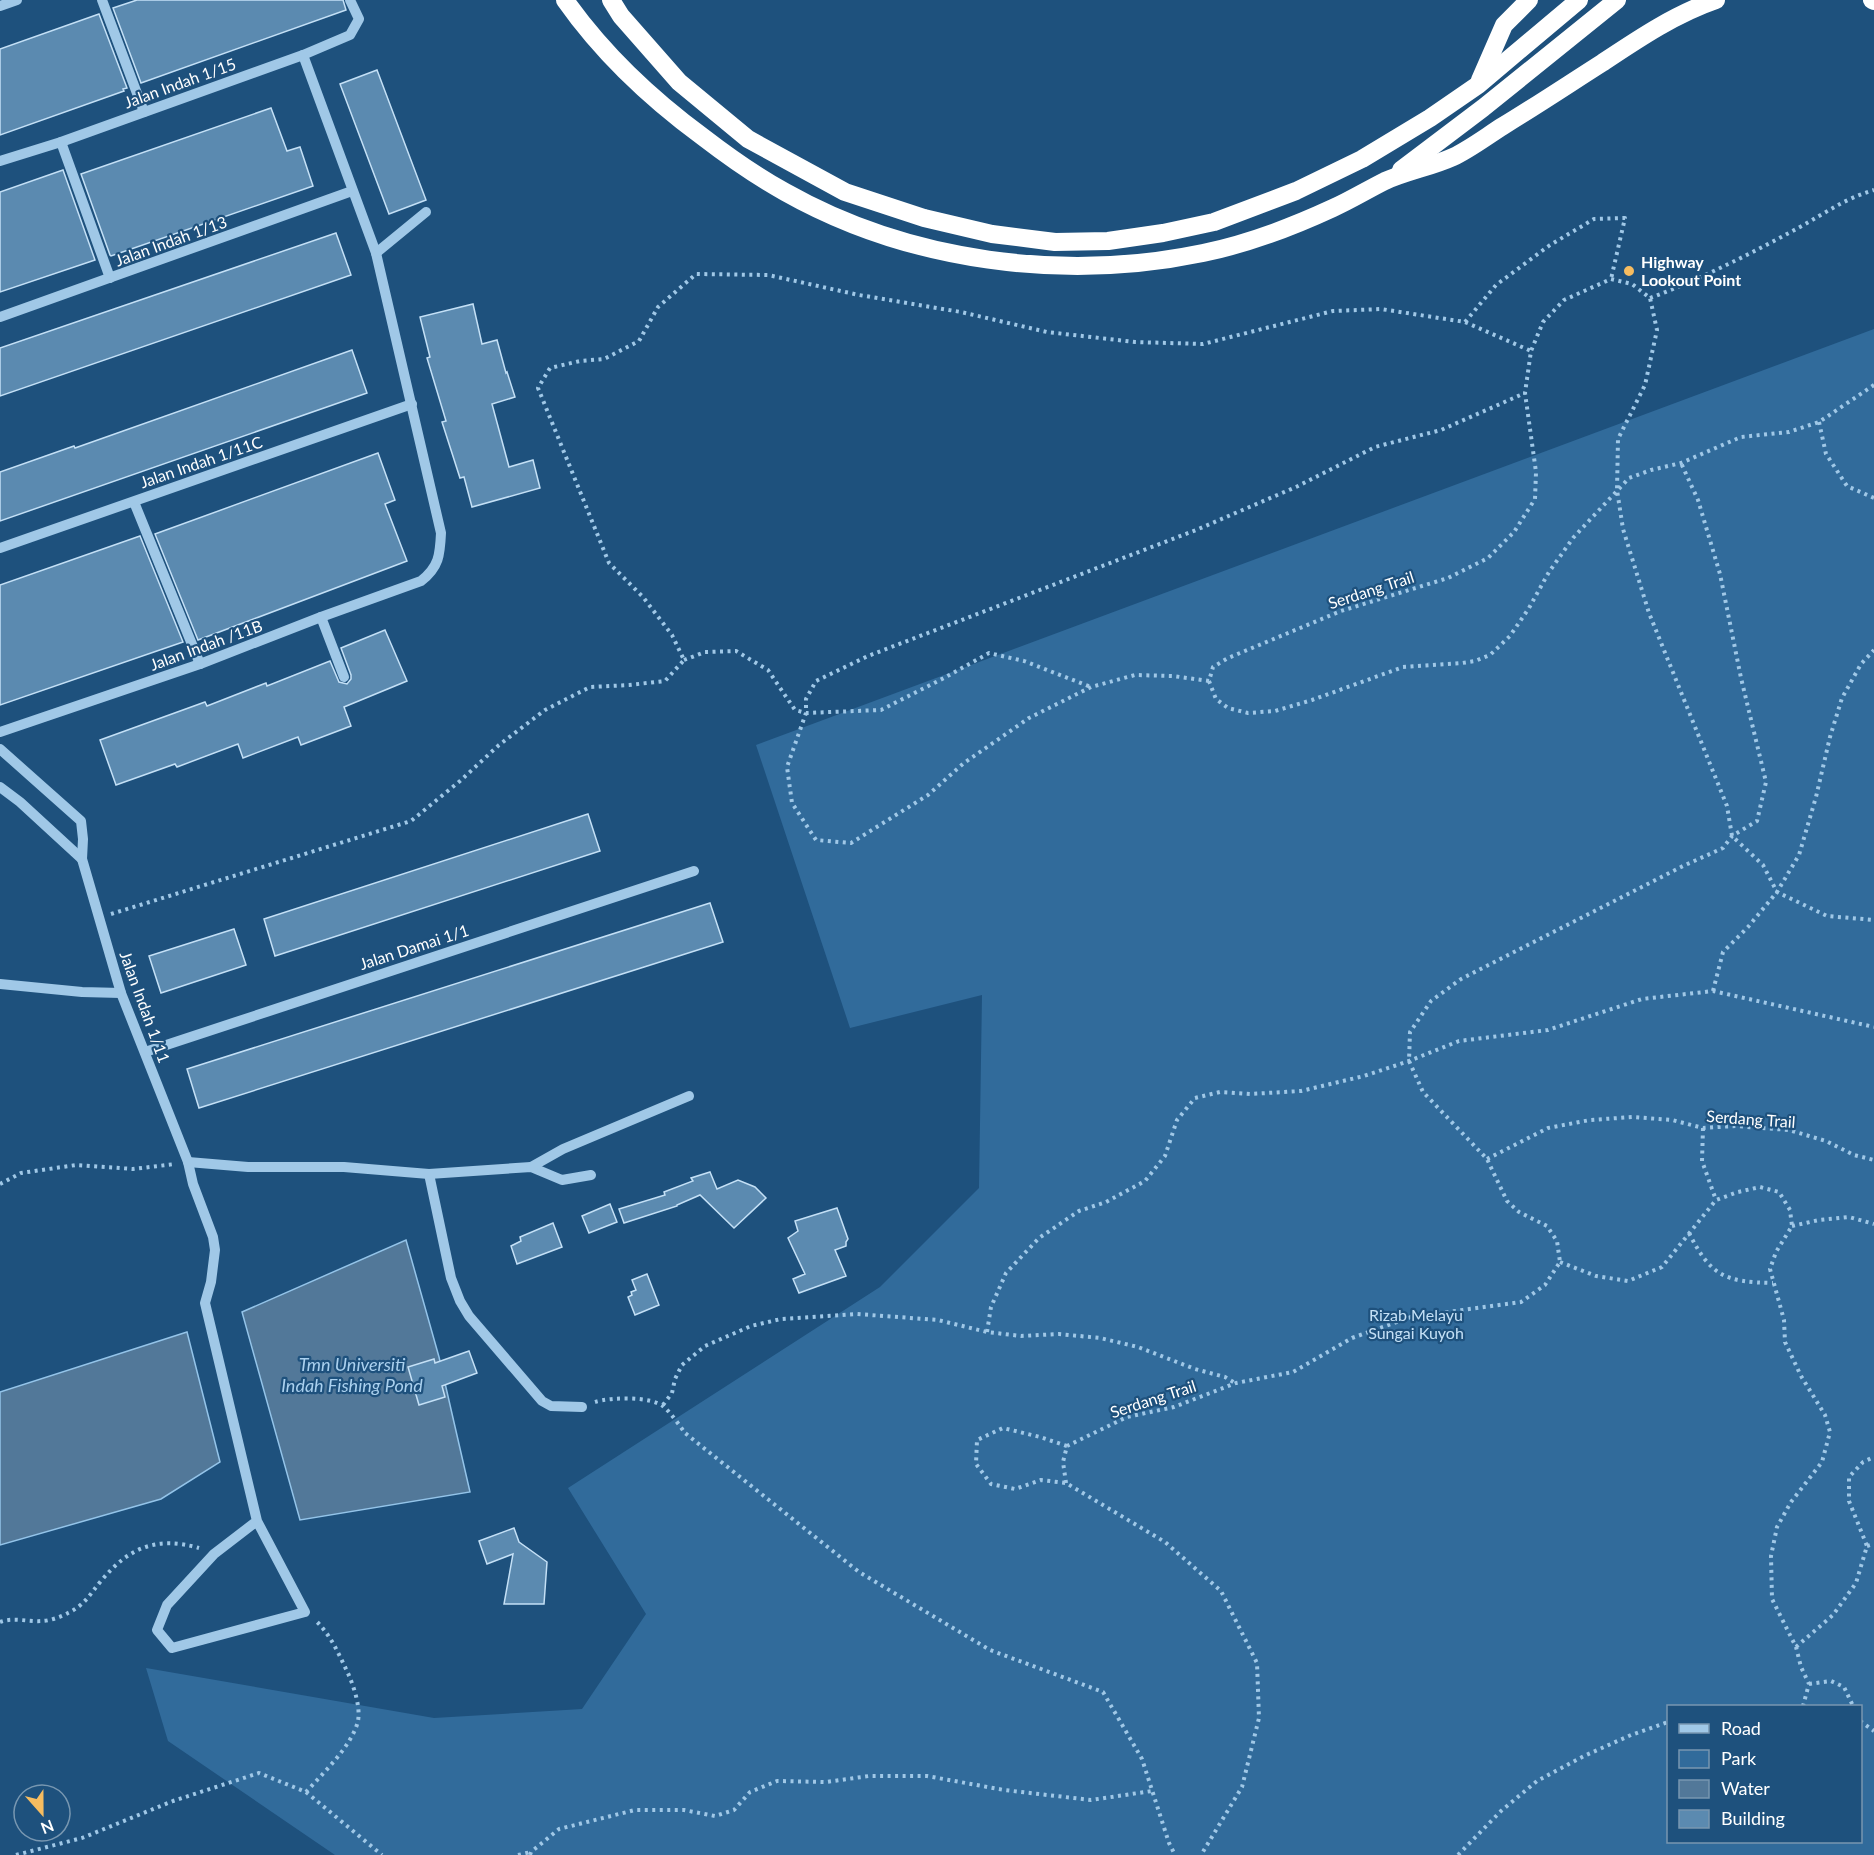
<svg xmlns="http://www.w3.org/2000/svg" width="1874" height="1855" font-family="Lato,sans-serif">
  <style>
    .green { fill: #316b9b; fill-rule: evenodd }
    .water { fill: #527899; stroke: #94c4e9; stroke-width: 1.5 }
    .building { fill: #5b8ab0; stroke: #c4e0f6; stroke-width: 1.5 }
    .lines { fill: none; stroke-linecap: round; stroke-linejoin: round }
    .path { stroke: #a0c8e7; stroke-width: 4; stroke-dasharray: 3 4.5; stroke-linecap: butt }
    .minor { stroke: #a0c8e7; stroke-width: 10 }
    .highway { stroke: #fff; stroke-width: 18 }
    .poi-dot { fill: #f6bc60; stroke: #1e517d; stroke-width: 2 }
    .labels { text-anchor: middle; stroke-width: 4.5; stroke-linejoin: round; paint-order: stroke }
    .street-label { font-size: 16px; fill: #fff; stroke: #1e517d }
    .poi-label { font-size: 16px; font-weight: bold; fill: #fff; stroke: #1e517d; text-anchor: start }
    .park-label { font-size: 16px; fill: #c4e0f6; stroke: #1e517d }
    .water-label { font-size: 18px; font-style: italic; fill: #abd1ef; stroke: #1e517d }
  </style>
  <rect width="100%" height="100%" fill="#1e517d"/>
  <path class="green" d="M1874,329v1526h-1539l-167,-114 -22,-73 288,50 148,-9 64,-95 -78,-126 312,-201 99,-99 3,-193 -132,33 -94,-283zM1668,1706h192v136h-192z"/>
  <g class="water">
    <polygon points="406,1240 439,1357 470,1492 300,1520 242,1312"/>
    <polygon points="187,1332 220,1462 161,1499 0,1545 0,1392"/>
  </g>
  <g class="building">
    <polygon points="137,0 343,0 346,10 141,83 113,8"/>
    <polygon points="99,14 127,88 123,89 124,91 0,135 0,49"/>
    <polygon points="377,70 426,200 389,214 340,84"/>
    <polygon points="271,108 287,151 300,147 313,186 111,256 110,255 81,174"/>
    <polygon points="63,170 95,260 0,292 0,192"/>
    <polygon points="336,233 351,275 0,396 0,348"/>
    <polygon points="473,304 482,344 497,340 506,373 507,372 515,397 492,404 509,467 533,460 540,488 472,507 464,477 460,478 442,422 446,421 427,358 430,357 420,317"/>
    <polygon points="352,350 367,393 0,521 0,472 74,446 75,448"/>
    <polygon points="378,453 395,500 385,504 407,561 198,640 155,534"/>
    <polygon points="140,536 183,642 0,705 0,585"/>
    <polygon points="385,630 407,681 344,707 351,726 301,745 298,737 243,758 238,744 177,767 175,764 116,785 100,740 205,702 207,706 266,683 267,686 330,661 339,682 347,684 351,679 351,675 341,648"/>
    <polygon points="588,814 600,851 275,956 264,919"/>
    <polygon points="710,903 723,942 199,1108 187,1069"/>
    <polygon points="234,929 246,965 161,993 149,956"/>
    <polygon points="710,1172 717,1189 738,1180 755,1187 766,1198 734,1228 700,1195 677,1205 677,1206 624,1223 619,1209 665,1195 664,1192 693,1181 691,1178"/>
    <polygon points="610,1204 617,1222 589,1233 582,1216"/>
    <polygon points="837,1208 848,1239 846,1242 846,1246 835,1250 846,1276 799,1293 793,1279 805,1274 788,1238 798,1231 795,1221"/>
    <polygon points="553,1223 562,1247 517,1264 511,1246 521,1241 520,1237"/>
    <polygon points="647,1274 659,1305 635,1315 628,1297 632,1295 631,1292 636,1290 632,1280"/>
    <polygon points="469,1351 477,1373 442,1386 445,1397 419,1405 408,1367 434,1359 435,1363"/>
    <polygon points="514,1528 519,1542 547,1562 544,1604 504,1604 513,1554 487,1564 479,1541"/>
  </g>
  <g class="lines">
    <g class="path">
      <path d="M1650,298c51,-19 102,-45 150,-71 27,-15 44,-28 74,-37"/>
      <polyline points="1465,322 1496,285 1550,245 1594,219 1625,218 1611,279"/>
      <polyline points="1874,385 1819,422 1789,432 1741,437 1681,463 1651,470 1629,478 1573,538 1549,572 1529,608 1510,636 1490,655 1475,661 1462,663 1403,667 1312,700 1275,711 1248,713 1228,708 1216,699 1209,681 1213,667 1228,658 1341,611 1448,578 1488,558 1514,532 1535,499 1536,472 1525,393 1531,351 1543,322 1564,300 1611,279 1632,284 1650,298 1657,330 1645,385 1618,439 1617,490 1623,529 1649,613 1727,806 1732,836 1763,865 1777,892 1827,916 1874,920"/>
      <polyline points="1819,422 1826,454 1847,486 1874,498"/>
      <polyline points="684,660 705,652 736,651 768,670 795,710 806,713 881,710 944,678 989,653 1024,661 1091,687"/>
      <polyline points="1209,681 1173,676 1135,675 1091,687 1029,718 964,763 928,795 851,843 816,840 792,803 787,767 806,713 806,699 816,681 868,656 1196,530 1296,487 1375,447 1441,430 1525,393"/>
      <polyline points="111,914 411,821 460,781 499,745 545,710 590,687 629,685 665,681 684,660 672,635 643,597 609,563 538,388 550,368 580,361 604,359 639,341 658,307 696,274 768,275 859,295 961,312 1047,332 1135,342 1203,344 1333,311 1381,309 1465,322 1531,351"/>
      <polyline points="1713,991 1723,952 1748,927 1777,892 1799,855 1816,797 1830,737 1842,698 1861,664 1874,650"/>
      <polyline points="1703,1128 1702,1161 1716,1200"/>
      <polyline points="1487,1159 1548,1128 1590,1120 1633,1117 1672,1120 1703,1128 1735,1126 1789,1130 1826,1141 1854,1155 1874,1160"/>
      <polyline points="0,1184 21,1173 76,1165 133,1169 175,1164"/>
      <polyline points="1792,1226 1819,1220 1849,1217 1874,1224"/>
      <path d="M1689,1233c22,44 37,49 84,50"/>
      <polyline points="1560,1262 1596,1276 1628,1281 1662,1267 1716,1200 1738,1192 1760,1187 1779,1192 1790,1210 1792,1226 1776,1252 1770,1269 1784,1320 1785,1342 1801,1376 1825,1415 1830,1432 1822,1462 1791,1502 1777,1527 1771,1556 1772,1599 1796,1647 1801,1667 1809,1684 1803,1706"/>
      <polyline points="987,1332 991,1307 1006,1273 1039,1238 1079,1211 1106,1202 1145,1181 1165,1156 1177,1120 1195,1098 1220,1092 1250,1094 1301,1091 1364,1076 1409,1061 1459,1041 1548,1030 1642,999 1713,991 1874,1027"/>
      <path d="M595,1402c16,-5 57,-6 69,5 8,7 15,18 21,26l174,139 131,78 113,42 39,67 27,84 6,12"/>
      <polyline points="663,1405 672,1393 675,1379 682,1365 705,1346 751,1326 781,1319 857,1314 938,1320 987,1332 1021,1336 1059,1334 1100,1338 1138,1347 1195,1369 1225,1377 1235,1383"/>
      <polyline points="1067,1446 1040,1437 1003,1428 977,1440 976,1464 991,1484 1015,1489 1041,1480 1066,1483 1165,1542 1221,1591 1257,1663 1259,1718 1242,1787 1201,1855"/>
      <polyline points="1066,1483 1063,1462 1067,1446 1127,1417 1174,1407 1236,1383 1293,1372 1352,1338 1411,1317 1521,1302 1545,1285 1560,1262 1557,1241 1547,1226 1519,1212 1507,1201 1487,1159 1423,1092 1409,1061 1410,1032 1431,1001 1461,979 1683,866 1723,848 1732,836 1757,821 1766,782 1741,678 1720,574 1698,500 1681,463"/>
      <polyline points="1867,1546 1874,1544"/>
      <path d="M0,1622c13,-5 28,0 42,-1 7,0 19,-4 26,-8 17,-8 22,-19 33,-32 28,-34 56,-45 98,-33"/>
      <polyline points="1796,1647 1833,1615 1856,1583 1867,1546 1849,1501 1849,1477 1863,1462 1874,1457"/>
      <polyline points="1809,1684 1831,1681 1844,1687 1853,1706"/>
      <polyline points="1860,1721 1874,1731"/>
      <path d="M306,1792c17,-19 46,-46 52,-71 3,-16 -6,-40 -13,-54 -8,-17 -16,-34 -30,-47"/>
      <polyline points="16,1855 82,1838 173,1801 259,1773 306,1792 382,1855"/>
      <polyline points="518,1855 531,1852"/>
      <polyline points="530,1855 531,1852 559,1829 635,1810 684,1810 715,1816 734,1810 750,1792 777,1781 826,1782 869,1776 927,1776 1004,1790 1091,1800 1152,1791"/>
      <polyline points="1458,1855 1501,1811 1537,1781 1584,1756 1631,1735 1668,1722"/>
    </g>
    <g class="minor">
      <polyline points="102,0 144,112"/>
      <polyline points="0,6 17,0"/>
      <polyline points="61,142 110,278"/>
      <polyline points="0,161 61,142 303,55 350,35 359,19 350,0"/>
      <polyline points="376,253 426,212"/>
      <polyline points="0,317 352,191"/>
      <polyline points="134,502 200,664"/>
      <polyline points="0,548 412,404"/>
      <polyline points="321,617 344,677"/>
      <path d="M0,732l200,-68 121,-47 100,-36c18,-14 19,-26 20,-48l-65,-280 -73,-198"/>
      <polyline points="0,749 81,821 83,839 82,859 121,993 188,1162 193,1184 213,1237 215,1250 211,1282 205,1303 257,1521 305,1612 172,1648 157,1630 167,1605 214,1554 257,1521"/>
      <polyline points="0,787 20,802 82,859"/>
      <polyline points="0,984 82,992 121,993"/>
      <polyline points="145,1052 694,871"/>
      <polyline points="188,1162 248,1167 344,1167 429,1174 531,1167 562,1180 591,1175"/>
      <polyline points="531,1167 563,1149 689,1096"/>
      <polyline points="429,1174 451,1278 460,1301 469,1316 542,1401 551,1406 582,1407"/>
    </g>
    <g class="highway">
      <path d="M565,0c38,54 85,98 138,137 26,20 53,39 82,55 124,70 279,90 418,61 44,-9 89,-26 130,-45 18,-8 34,-18 52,-27 22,-10 46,-14 68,-24 17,-8 34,-21 50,-31 33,-20 66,-42 99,-63 36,-24 73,-49 114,-63"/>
      <polyline points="611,0 621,16 679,82 748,139 845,192 924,218 992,234 1055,242 1108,241 1163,233 1214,222 1296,191 1362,159 1430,118 1478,85 1579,0"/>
      <polyline points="1872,0 1874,1"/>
      <polyline points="1480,80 1504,25 1529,0"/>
      <polyline points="1401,170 1483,108 1617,0"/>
    </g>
  </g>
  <circle class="poi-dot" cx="1629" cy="271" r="6"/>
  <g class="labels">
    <g class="street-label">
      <text transform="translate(180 83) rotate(-20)" y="6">Jalan Indah 1/15</text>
      <text transform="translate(171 241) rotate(-20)" y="6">Jalan Indah 1/13</text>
      <text transform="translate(201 462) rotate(-19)" y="6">Jalan Indah 1/11C</text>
      <text transform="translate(1371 590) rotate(-18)" y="6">Serdang Trail</text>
      <text transform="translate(206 645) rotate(-20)" y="6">Jalan Indah /11B</text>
      <text transform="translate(414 947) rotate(-18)" y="6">Jalan Damai 1/1</text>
      <text transform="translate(145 1007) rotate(70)" y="6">Jalan Indah 1/11</text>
      <text transform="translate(1751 1119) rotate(4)" y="6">Serdang Trail</text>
      <text transform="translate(1153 1399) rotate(-18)" y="6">Serdang Trail</text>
    </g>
    <g class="poi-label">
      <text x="1641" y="268">Highway<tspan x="1641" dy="18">Lookout Point</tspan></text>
    </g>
    <g class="park-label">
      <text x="1416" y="1321">Rizab Melayu<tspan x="1416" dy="18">Sungai Kuyoh</tspan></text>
    </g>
    <g class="water-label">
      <text x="352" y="1371">Tmn Universiti<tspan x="352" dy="21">Indah Fishing Pond</tspan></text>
    </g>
  </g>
  <rect x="1667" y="1705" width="195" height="138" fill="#1e517d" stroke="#7897b1" stroke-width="1.5"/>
  <rect x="1679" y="1724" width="30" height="9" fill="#a0c8e7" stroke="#7897b1" stroke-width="1.5"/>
  <text x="1721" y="1735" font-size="18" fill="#ffffff">Road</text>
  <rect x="1679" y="1750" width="30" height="18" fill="#316b9b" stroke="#7897b1" stroke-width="1.5"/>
  <text x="1721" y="1765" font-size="18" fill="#ffffff">Park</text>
  <rect x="1679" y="1780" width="30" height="18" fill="#527899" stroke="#7897b1" stroke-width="1.5"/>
  <text x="1721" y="1795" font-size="18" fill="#ffffff">Water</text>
  <rect x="1679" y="1810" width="30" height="18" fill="#5b8ab0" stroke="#7897b1" stroke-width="1.5"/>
  <text x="1721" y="1825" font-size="18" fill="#ffffff">Building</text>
  <g transform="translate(42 1813) rotate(159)"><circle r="28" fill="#1e517d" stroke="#7897b1" stroke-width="1.5"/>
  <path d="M0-4.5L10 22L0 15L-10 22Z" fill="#f6bc60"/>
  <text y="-9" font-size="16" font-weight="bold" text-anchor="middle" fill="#ffffff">N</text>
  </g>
</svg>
